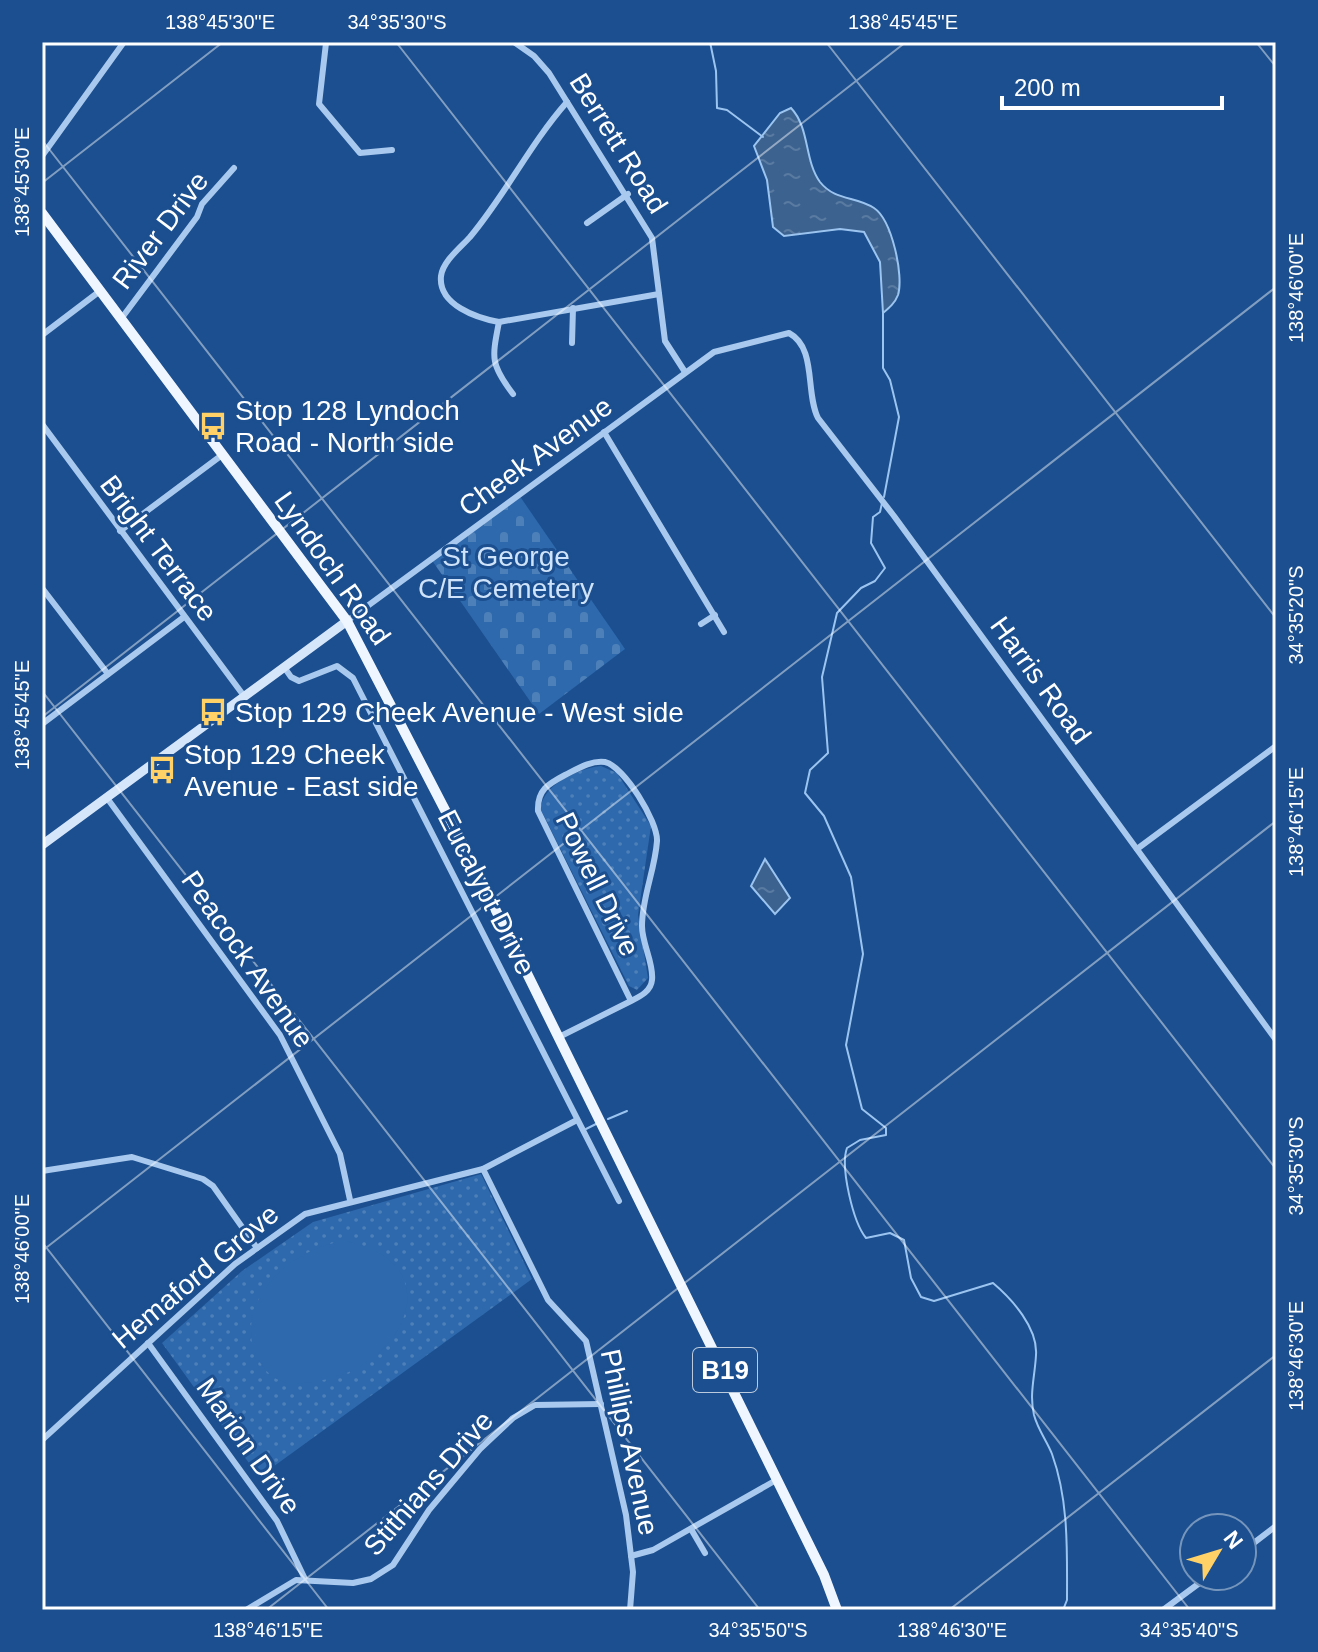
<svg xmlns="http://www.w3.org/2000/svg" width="1318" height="1652" font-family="Arial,sans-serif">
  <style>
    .cemetery { fill: url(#cemetery-stones) }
    .park { fill: url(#park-dots) }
    .garden { fill: #2e69ad }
    .water { fill: url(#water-ripples); stroke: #9cc4f0; stroke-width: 2 }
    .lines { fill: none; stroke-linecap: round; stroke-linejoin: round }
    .stream { stroke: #9cc4f0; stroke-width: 2 }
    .street { stroke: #a9c9ee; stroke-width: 6 }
    .secondary { stroke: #d6e6fa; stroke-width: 9 }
    .primary { stroke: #f0f6ff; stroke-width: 10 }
    .ticks { fill: none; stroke: #fff; stroke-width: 2; stroke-opacity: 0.45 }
    .labels { text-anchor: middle; stroke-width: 6; stroke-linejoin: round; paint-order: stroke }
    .shield { fill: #1b4f8f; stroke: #bbcadd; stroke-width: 2 }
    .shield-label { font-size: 26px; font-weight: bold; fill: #fff }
    .street-label { font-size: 28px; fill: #fff; stroke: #1b4f8f }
    .poi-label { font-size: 28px; fill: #fff; stroke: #1b4f8f; text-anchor: start }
    .park-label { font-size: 28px; fill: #cfe3fa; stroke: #1b4f8f }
    .neatline { fill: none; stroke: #fff; stroke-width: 3 }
    .ticks-label { font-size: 20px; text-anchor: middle; fill: #fff }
  </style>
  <defs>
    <pattern id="cemetery-stones" width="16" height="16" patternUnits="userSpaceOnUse" patternTransform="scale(2)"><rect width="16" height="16" fill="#2e69ad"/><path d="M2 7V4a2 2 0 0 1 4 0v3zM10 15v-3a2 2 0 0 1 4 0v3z" fill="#4d80b9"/></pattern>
    <pattern id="park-dots" width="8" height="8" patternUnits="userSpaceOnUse" patternTransform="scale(2)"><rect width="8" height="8" fill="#2e69ad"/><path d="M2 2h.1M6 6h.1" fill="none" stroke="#4d80b9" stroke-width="1.8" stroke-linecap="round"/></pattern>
    <pattern id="water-ripples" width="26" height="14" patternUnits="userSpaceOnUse" patternTransform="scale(2)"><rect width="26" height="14" fill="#3c6290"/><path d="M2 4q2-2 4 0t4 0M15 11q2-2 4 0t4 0" fill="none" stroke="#597aa1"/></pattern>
  </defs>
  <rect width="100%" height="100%" fill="#1b4f8f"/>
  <polygon class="cemetery" points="519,495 625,649 539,714 431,559"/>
  <g class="park">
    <path d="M601,766l16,7 34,53 -13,89 10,63 -11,12 -8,-4 -88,-176c-1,-24 38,-42 60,-44z"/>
    <polygon points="481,1174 532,1279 259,1477 162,1343 242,1271 313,1222"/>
  </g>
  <path class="garden" d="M344,1241c109,20 62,128 -27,140 -11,2 -25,5 -36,0 -13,-5 -23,-19 -27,-31 -17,-54 41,-103 90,-109z"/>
  <g class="water">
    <path d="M791,108c19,20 13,52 29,74 15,19 36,14 54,26 18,12 30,68 24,87 -3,8 -9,13 -15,18l-3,-51 -16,-30 -24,-3 -56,7 -11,-9 -6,-47 -13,-34 26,-33z"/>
    <polygon points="765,859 790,898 775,914 751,886"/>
  </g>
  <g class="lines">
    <g class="stream">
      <polyline points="710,42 716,71 717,108 727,110 763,137"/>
      <polyline points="883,312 883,368 890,380 899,417 884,497"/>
      <path d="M882,503l-2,9 -7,5 -2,26 14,25 -10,13 -14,7 -24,25 -15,64 6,76 -18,17 -5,23 19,23 27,61 12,77 -17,91 16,64 24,19v7l-26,5 -13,8c-7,19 6,74 19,90l24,-5 14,7 7,38 10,19 13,4 59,-18c19,16 45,45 43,72 -1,21 -7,39 -2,60 4,15 13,26 18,39 17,47 15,97 15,146l-4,10"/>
      <polyline points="608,1119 627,1111"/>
      <polyline points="586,1129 596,1124"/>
    </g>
    <g class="street">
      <polyline points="514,42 534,56 549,73 652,238 665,341 685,372"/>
      <polyline points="326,43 319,104 360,153 392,150"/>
      <path d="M567,102c-37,42 -61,92 -97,135 -9,10 -27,24 -29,39 -3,29 36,42 58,46l160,-28"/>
      <polyline points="42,156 124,42"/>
      <polyline points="587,223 628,194"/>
      <polyline points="121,319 197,217 202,204 234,168"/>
      <path d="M499,322c-7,36 -9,42 14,72"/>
      <polyline points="42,335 100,291"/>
      <polyline points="572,343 573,308"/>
      <polyline points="42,424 244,696"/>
      <polyline points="604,432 724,632"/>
      <polyline points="120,531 222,455"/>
      <polyline points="42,588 108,674"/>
      <path d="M347,621l367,-269 75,-19c28,15 16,59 29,85l76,98 382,524"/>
      <polyline points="701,624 715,615"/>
      <polyline points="284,667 291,677 299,681 337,666 353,678 619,1201"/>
      <polyline points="42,724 184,617"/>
      <polyline points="107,798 280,1035 340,1154 350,1200"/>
      <polyline points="1137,849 1276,746"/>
      <path d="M559,1037l72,-36c10,-5 20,-10 21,-21 2,-17 -10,-36 -10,-54 0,-29 13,-56 15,-85 1,-19 -33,-75 -52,-79 -14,-2 -28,7 -40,13 -17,9 -28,15 -27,36l93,190"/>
      <polyline points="483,1169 548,1300 586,1341 626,1515 633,1572 630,1610"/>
      <polyline points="42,1171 132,1157 203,1179 213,1186 257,1248"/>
      <polyline points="148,1343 277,1521 305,1579"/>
      <polyline points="42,1440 235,1264 305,1214 483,1169 577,1120"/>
      <polyline points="691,1529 705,1553"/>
      <polyline points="1242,1552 1276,1526"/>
      <polyline points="631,1556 653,1550 778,1479"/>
      <polyline points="246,1610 296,1580 353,1583 371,1579 393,1565 429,1510 480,1449 513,1418 535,1405 601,1404"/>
      <polyline points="1163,1610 1209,1576"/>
    </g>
    <polyline class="secondary" points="42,845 347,621"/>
    <polyline class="primary" points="42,213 347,621 473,864 824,1575 837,1610"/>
  </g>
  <path class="ticks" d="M396,42l880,1127M826,42l450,576M1256,42l20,25M42,140l1148,1470M42,183l181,-141M42,691l718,919M42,717l864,-675M42,1242l287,368M42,1251l1234,-964M266,1610l1010,-789M949,1610l327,-255"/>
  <defs>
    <symbol id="bus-bare" viewBox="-9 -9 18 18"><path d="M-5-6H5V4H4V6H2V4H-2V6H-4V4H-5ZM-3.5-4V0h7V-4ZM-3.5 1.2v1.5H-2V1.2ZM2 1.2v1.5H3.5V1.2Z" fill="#ffd166" stroke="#1b4f8f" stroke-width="2.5" paint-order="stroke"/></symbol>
  </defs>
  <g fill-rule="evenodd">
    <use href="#bus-bare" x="193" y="406" width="40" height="40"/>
    <use href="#bus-bare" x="193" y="692" width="40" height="40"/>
    <use href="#bus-bare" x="142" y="750" width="40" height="40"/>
  </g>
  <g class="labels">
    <rect class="shield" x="693" y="1348" width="64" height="44" rx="6"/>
    <g class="shield-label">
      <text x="725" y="1379">B19</text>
    </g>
    <g class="street-label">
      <text transform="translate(619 143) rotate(58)" y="10">Berrett Road</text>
      <text transform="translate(160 230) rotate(-53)" y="10">River Drive</text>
      <text transform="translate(535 456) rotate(-36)" y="10">Cheek Avenue</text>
      <text transform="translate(159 548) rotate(53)" y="10">Bright Terrace</text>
      <text transform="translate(333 568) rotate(55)" y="10">Lyndoch Road</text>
      <text transform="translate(1041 680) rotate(54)" y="10">Harris Road</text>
      <text transform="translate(598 884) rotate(64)" y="10">Powell Drive</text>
      <text transform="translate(487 892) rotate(63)" y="10">Eucalypt Drive</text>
      <text transform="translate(248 959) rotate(55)" y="10">Peacock Avenue</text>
      <text transform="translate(195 1276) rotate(-40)" y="10">Hemaford Grove</text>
      <text transform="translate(630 1442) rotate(78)" y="10">Phillips Avenue</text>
      <text transform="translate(249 1446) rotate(55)" y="10">Marion Drive</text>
      <text transform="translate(428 1483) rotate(-49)" y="10">Stithians Drive</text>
    </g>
    <g class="poi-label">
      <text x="235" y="420">Stop 128 Lyndoch<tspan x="235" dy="32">Road - North side</tspan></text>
      <text x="235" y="722">Stop 129 Cheek Avenue - West side</text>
      <text x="184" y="764">Stop 129 Cheek<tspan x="184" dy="32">Avenue - East side</tspan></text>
    </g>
    <g class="park-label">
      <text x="506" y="566">St George<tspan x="506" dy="32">C/E Cemetery</tspan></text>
    </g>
  </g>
  <rect width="1318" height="1652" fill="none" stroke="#1b4f8f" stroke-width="88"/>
  <g transform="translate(1218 1552) rotate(52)"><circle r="38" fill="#1b4f8f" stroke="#7695bc" stroke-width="2"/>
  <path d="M0-6L14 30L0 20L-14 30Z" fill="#ffd166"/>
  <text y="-12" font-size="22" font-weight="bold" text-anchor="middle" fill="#ffffff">N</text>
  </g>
  <path d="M1002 96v12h220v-12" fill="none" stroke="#ffffff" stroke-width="4"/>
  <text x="1014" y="96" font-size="24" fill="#ffffff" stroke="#1b4f8f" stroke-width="6" paint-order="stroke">200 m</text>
  <rect x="44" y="44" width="1230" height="1564" class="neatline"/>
  <g class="ticks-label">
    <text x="220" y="29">138°45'30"E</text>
    <text x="397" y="29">34°35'30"S</text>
    <text x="903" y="29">138°45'45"E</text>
    <text transform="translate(22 182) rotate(-90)" y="7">138°45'30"E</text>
    <text transform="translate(1296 288) rotate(-90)" y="7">138°46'00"E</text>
    <text transform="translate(1296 615) rotate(-90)" y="7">34°35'20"S</text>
    <text transform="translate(22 715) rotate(-90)" y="7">138°45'45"E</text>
    <text transform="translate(1296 822) rotate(-90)" y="7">138°46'15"E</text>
    <text transform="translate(1296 1166) rotate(-90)" y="7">34°35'30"S</text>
    <text transform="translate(22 1249) rotate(-90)" y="7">138°46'00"E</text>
    <text transform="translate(1296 1356) rotate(-90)" y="7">138°46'30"E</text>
    <text x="268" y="1637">138°46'15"E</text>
    <text x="758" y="1637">34°35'50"S</text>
    <text x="952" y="1637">138°46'30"E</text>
    <text x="1189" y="1637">34°35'40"S</text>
  </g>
</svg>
